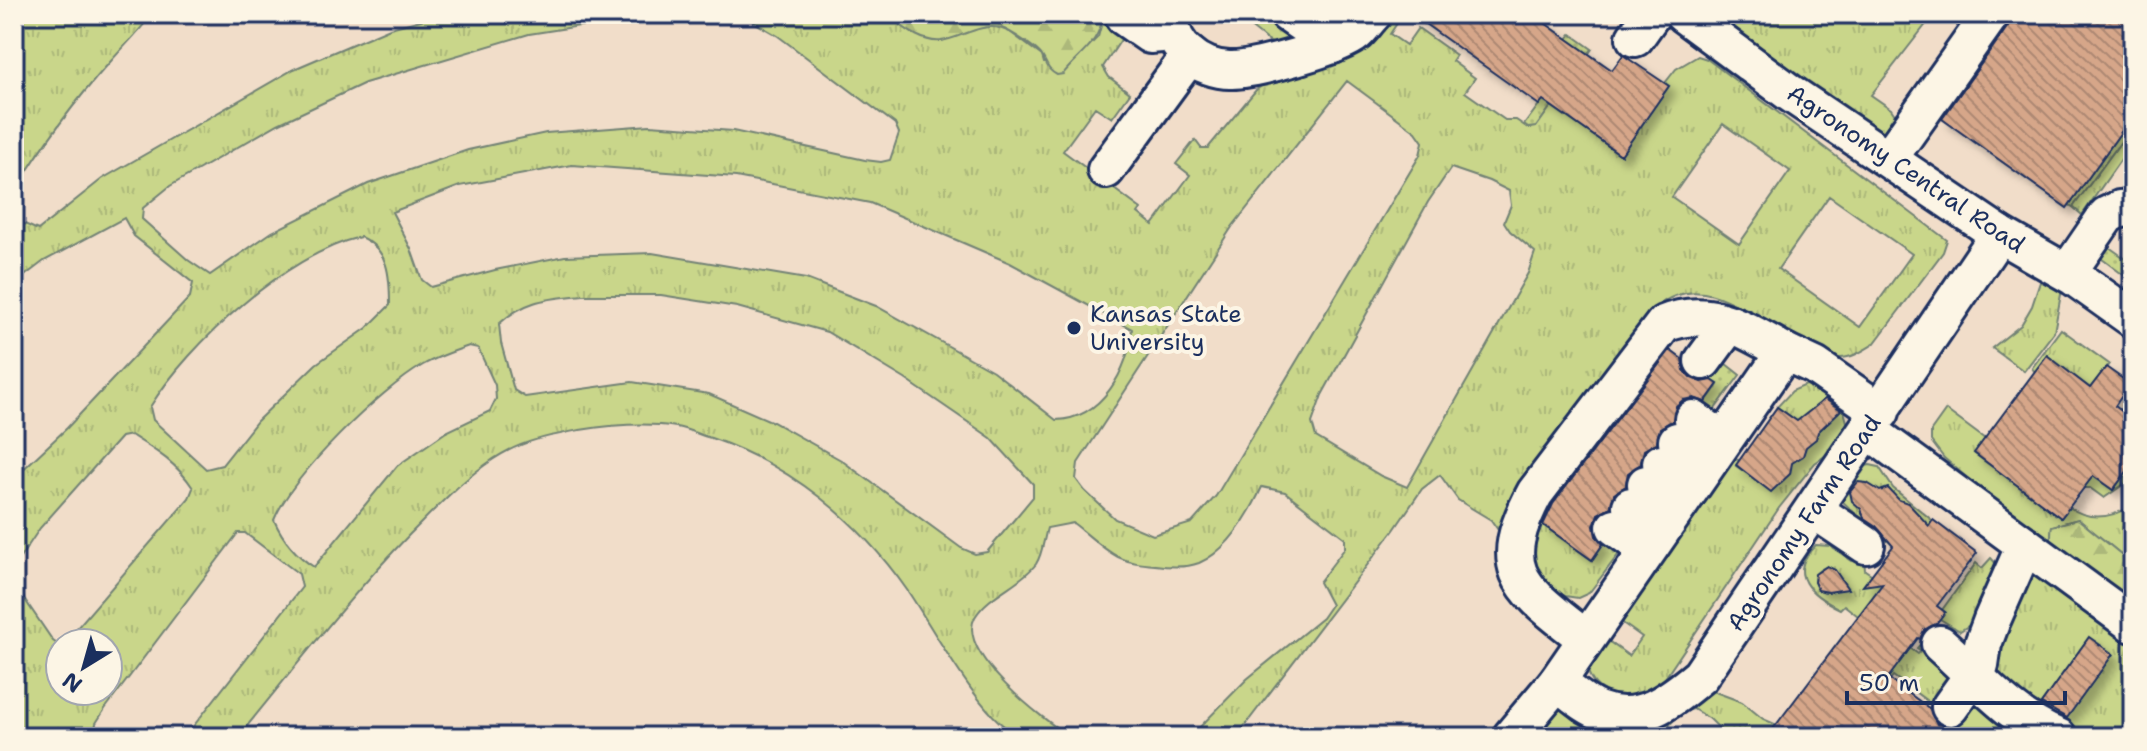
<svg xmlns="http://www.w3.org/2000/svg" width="2147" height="751" font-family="'Shantell Sans',sans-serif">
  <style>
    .built { fill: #f1ddc9; fill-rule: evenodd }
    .grass { fill: url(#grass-tufts); stroke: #728274; stroke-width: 2; fill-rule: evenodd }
    .forest { fill: url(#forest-firs); stroke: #728274; stroke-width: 2 }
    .garden { fill: url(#garden-dots); stroke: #728274; stroke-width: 2 }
    .building { fill: url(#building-back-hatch); stroke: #1b2f5e; stroke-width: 2; filter: url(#shadow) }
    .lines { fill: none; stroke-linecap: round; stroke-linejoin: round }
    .minor-casing { stroke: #1b2f5e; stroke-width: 42 }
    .minor { stroke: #fcf5e5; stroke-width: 36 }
    .poi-dot { fill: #1b2f5e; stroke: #fcf5e5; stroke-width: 3 }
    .labels { text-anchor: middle; stroke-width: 8; stroke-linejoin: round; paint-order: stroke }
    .street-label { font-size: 24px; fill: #1b2f5e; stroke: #fcf5e5 }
    .poi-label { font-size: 24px; fill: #1b2f5e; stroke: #fcf5e5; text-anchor: start }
  </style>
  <defs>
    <pattern id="grass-tufts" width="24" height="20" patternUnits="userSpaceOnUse" patternTransform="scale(2)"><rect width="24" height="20" fill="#c9d68a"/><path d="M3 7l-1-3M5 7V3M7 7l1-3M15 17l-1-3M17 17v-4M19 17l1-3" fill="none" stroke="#acb87a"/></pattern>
    <pattern id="forest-firs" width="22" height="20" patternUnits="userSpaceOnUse" patternTransform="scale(2)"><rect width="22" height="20" fill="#c9d68a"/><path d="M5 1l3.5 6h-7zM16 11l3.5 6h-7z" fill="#acb87a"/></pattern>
    <pattern id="garden-dots" width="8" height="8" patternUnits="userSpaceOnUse" patternTransform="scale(2)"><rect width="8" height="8" fill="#c9d68a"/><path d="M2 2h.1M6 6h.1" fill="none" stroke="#acb87a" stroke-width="1.8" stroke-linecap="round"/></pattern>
    <pattern id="building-back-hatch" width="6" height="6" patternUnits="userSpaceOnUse" patternTransform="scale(2)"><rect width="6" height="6" fill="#d6a689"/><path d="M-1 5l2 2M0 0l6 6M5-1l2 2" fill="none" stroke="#ad8873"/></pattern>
    <filter id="shadow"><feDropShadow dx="7" dy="7" stdDeviation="4" flood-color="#0004"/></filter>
  </defs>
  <rect width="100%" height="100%" fill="#fcf5e5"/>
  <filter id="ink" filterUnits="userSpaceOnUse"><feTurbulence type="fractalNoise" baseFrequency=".0125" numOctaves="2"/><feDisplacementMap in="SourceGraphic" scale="16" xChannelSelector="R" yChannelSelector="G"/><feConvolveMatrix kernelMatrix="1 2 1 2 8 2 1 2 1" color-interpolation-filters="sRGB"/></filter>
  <g filter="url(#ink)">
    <path class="built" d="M14,14h2119v723h-2119zM60,643h48v48h-48z"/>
    <g class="grass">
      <path d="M14,14h138c-12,17 -27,31 -41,47 -36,40 -69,85 -97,131z"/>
      <path d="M444,14h189l-34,9 -70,11 -164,49 -87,41 -108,62 -27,22 -1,11 46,41 22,15 62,-43 96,-48 100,-34 78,-17 104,-8 83,6 132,29 16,2 9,-2 9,-27 -4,-9 -117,-88 -38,-22h145l27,19 30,8 23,-10 20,-4h12l13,5 32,24 2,7 29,-1 25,-25 4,-15 12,9 12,1 -23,35 6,10 21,16 -18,25 -17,-11 -32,44 78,58 -3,4 15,12 37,-50 -14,-11 19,-24 6,8h7l48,-58 18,-13 107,-63h22l-13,20 16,11 12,-17 38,27 -4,6 23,17 -10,14 40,28h11l12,8 8,-1 15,-21 69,48 49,-68 -4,-3 11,-14 22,-13 9,3 240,181 -4,12 -69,92c-10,6 -21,14 -34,14 -61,2 -118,-104 -184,-51l-133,175 -20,55 -12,-17 -33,-20 -18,-25 -18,14 -28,41 -158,207h-46l57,-58 75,-61 9,-13 -12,-23 26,-34v-10l-60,-46 -23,-5c-13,28 -33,63 -63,76 -13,5 -30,4 -44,2 -13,-1 -25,-2 -37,-8 -17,-9 -30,-23 -45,-34l-26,5c-3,11 -5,27 -11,36 -16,21 -47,30 -61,53 -20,36 69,103 95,120 -14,0 -36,4 -49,0 -39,-15 -89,-111 -114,-147 -48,-69 -116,-125 -196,-152 -12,-3 -23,-9 -35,-11 -32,-5 -64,-2 -96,3 -37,7 -64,12 -95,35 -28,20 -51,45 -75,69 -62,64 -116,135 -172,203h-53l117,-150 -3,-13 -54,-41h-7l-133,176 -9,14 -1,9 3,5h-84v-162l3,13 36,53 7,5v45h48v-48h-44l125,-145 4,-10c-16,-25 -38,-38 -62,-53l-10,2 -81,91 -26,39v-89l53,-50 123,-131 3,-14 -59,-47 -10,-18 -80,43 -30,23v-68l6,6 18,8 64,-51 192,-110 96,-41zM1347,81l69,51 7,10 -3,13 -204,341 -24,27 -39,12 -38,-16 -30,-28 -9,-12 2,-16 154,-236zM1723,124l67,47 -51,73 -67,-47zM572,165l164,12 134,26 140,60 122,66c-3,40 -30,90 -76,91l-63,-49 -117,-65 -70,-27 -154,-26 -87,3 -70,14 -64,17 -9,-7 -11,-31 -19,-37 68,-26zM1451,168l38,13 20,10 2,14 -7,17 6,9 25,21 -7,21 -121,214 -26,-11 -65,-39 -4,-14 10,-28 106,-193zM1829,196l83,58 -52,73 -82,-58zM360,237c29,12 30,39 30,68l-23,23 -51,36 -59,57 -35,44 -16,4 -53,-49 -3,-13c39,-63 137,-153 210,-170zM583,295h78l76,12 90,25 78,47 86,59 42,46v13l-46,55 -12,2 -14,-6 -120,-88 -68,-38 -64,-28 -77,-12 -107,15 -11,-7 -13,-47 -2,-19c27,-25 49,-25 84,-29zM469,346l9,2 17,37 1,14 -6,12 -44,21 -49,34 -83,101c-19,-12 -31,-27 -40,-47 19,-46 106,-130 149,-155 14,-8 31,-14 46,-19z"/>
      <polygon points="1234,14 1274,14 1301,39 1280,47 1268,41"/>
      <polygon points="1713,14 1934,14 1871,95 1891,109 1897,118 1889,133 1874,134"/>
      <polygon points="2133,125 2133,142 2082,215 2073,207"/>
      <polygon points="2044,277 2062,289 2054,332 2024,371 1992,348 2021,325 2032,306 2041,279"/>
      <polygon points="2061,329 2109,364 2090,388 2047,356 2035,372 2032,368"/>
      <path d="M1806,385l18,4 18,15 5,18 -1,12 -10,14 -21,15 -36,45 -116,173 -18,17c-27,-1 -54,-2 -59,-35l18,-25 25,18 13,-19 -25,-18 114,-160 9,1 -4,6 10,7 45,-56 -14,-10 15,-16z"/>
      <path d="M1946,410l39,29 -10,15 86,63 8,-10c21,15 43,11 64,-2v15l-6,9 6,4v31l-55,-45 -26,7 -1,12 14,19 68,45v21l-89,-65 -72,-76 -28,-24 -13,-17v-10z"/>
      <polygon points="2133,463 2133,478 2104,498 2090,488 2083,488 2093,476 2113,490"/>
      <polygon points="1870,465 1879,467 1893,488 1933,521 1901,564 1893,545 1867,525 1837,496 1857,468"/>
      <polygon points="1537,521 1592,560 1611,533 1621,551 1589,593 1578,598 1565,596 1545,587 1520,550"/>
      <path d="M1816,545l14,1 22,15 12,-2 1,11 21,14 -28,32 -14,-11 -4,4c-29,-14 -55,-35 -24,-64zM1826,567l9,3 5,9 -6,11 -10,2 -8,-5c-4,-11 0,-16 10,-20z"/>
      <polygon points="1991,558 1999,567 1971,624 1960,631 1940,619 1945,612 1942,610 1976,563 1982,568"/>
      <polygon points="2033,571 2133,646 2133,725 2091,733 2067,732 2057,723 2061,719 2065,720 2112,655 2089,638 2041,704 2037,714 1994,670 1993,625"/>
      <polygon points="1923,641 1953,672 1930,703 1893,676 1846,737 1843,737 1910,648 1918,654 1921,651 1917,648"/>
      <polygon points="1707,689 1742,702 1763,719 1777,725 1767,737 1714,737 1720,729 1710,719 1693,709 1680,713 1659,737 1526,737 1557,703 1570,705"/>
      <polygon points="1972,690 2032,737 1942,737"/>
    </g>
    <g class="forest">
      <path d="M885,14h206l11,8c-8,26 -23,32 -39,52l-6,1c-10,-5 -9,-10 -15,-19 -4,-7 -33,-26 -41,-28 -23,-5 -39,10 -60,13 -21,2 -40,-16 -56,-27z"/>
      <path d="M2078,519l55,45v38c-16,-12 -78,-47 -82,-63 0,-3 0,-11 1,-13z"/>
    </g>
    <g class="garden">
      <polygon points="1571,34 1592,49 1536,127 1528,128 1524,125 1580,49 1567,39"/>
      <polygon points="2133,115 2133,125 2073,207 2069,205"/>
      <polygon points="2102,242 2133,264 2133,282 2094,253"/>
      <polygon points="1721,360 1740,375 1706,421 1697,414 1718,385 1708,377"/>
    </g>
    <g class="building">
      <polygon points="1411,14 1532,14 1612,70 1623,55 1669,86 1621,155 1543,100 1539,105"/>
      <polygon points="2012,14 2133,14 2133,115 2067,208 1942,119 2008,26"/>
      <polygon points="1670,350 1682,359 1684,370 1691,378 1702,382 1712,380 1718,384 1705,402 1694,398 1683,400 1676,406 1673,421 1660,428 1657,443 1644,450 1641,464 1628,473 1626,486 1614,494 1611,507 1598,514 1594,526 1596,536 1603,544 1592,560 1543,525 1553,504"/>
      <polygon points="2047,355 2090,388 2106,367 2130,384 2115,406 2133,420 2133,463 2113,490 2093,476 2061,518 1974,453"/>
      <polygon points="1825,399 1841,410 1818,432 1816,439 1806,447 1803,456 1792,463 1790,474 1771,492 1736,465 1777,407 1797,421"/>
      <polygon points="1858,482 1867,483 1880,491 1888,488 1899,500 1908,503 1929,526 1933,520 1977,553 1937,606 1945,612 1936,624 1924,630 1920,639 1918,638 1888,678 1930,709 1937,724 1953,727 1966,737 1767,737 1883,583 1863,586 1893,546 1876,526 1864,518 1861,509 1852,501 1850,492"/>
      <polygon points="1827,566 1835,570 1848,589 1828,592 1818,590 1814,582 1815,574"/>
      <polygon points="2089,637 2113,654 2067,718 2041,704"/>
    </g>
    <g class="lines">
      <defs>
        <g id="minor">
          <path d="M1171,14c-4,32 31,57 61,56 22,0 108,-23 124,-37 6,-5 11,-13 17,-19"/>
          <polyline points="1288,14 1333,45"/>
          <polyline points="1683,14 1790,93 1999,234 2074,277 2133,319"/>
          <polyline points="1124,17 1150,35 1173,33"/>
          <polyline points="1635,38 1652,14"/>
          <polyline points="1889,158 1991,14"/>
          <polyline points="1106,170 1190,55"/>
          <polyline points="2068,272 2107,215 2120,209 2133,208"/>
          <polyline points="1703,361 1730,324"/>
          <polyline points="1693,419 1723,440"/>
          <polyline points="1868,430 2133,624"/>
          <polyline points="1677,441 1707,462"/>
          <polyline points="1661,463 1692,485"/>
          <polyline points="1646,484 1678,505"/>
          <polyline points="1631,506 1662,529"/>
          <polyline points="1814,510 1866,545"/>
          <polyline points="1615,527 1647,550"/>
          <path d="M1586,639c-61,-49 -95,-65 -51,-146l129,-169c46,-19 81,6 121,28"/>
          <path d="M1940,644c36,32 72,75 118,93"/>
          <path d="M1557,682c13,9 27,23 41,28 41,16 72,-9 102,-34l299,-442"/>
          <polyline points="1950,707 1980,665 1983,644 1992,620 2025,545"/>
          <polyline points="1511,737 1557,682 1785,352 1815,366 1881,412"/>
        </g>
      </defs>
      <use href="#minor" class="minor-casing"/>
      <use href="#minor" class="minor"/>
    </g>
  </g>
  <circle class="poi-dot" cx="1074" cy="328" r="8"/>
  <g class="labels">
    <g class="street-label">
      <text transform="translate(1906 169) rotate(34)" y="8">Agronomy Central Road</text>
      <text transform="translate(1804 523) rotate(-56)" y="8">Agronomy Farm Road</text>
    </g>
    <g class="poi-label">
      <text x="1090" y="322">Kansas State<tspan x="1090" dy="28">University</tspan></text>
    </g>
  </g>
  <rect width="2147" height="751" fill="none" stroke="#fcf5e5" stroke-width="48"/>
  <rect x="24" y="24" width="2099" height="703" fill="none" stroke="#1b2f5e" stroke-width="3" filter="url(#ink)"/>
  <g transform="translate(84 667) rotate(217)"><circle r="38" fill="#fcf5e5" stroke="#a2a6af" stroke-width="2"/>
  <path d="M0-6L14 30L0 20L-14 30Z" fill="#1b2f5e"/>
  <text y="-12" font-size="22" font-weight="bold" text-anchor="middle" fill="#1b2f5e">N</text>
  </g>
  <path d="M1847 691v12h218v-12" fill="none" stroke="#1b2f5e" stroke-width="4"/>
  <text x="1859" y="691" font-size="24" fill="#1b2f5e" stroke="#fcf5e5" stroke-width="6" paint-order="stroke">50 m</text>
</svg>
